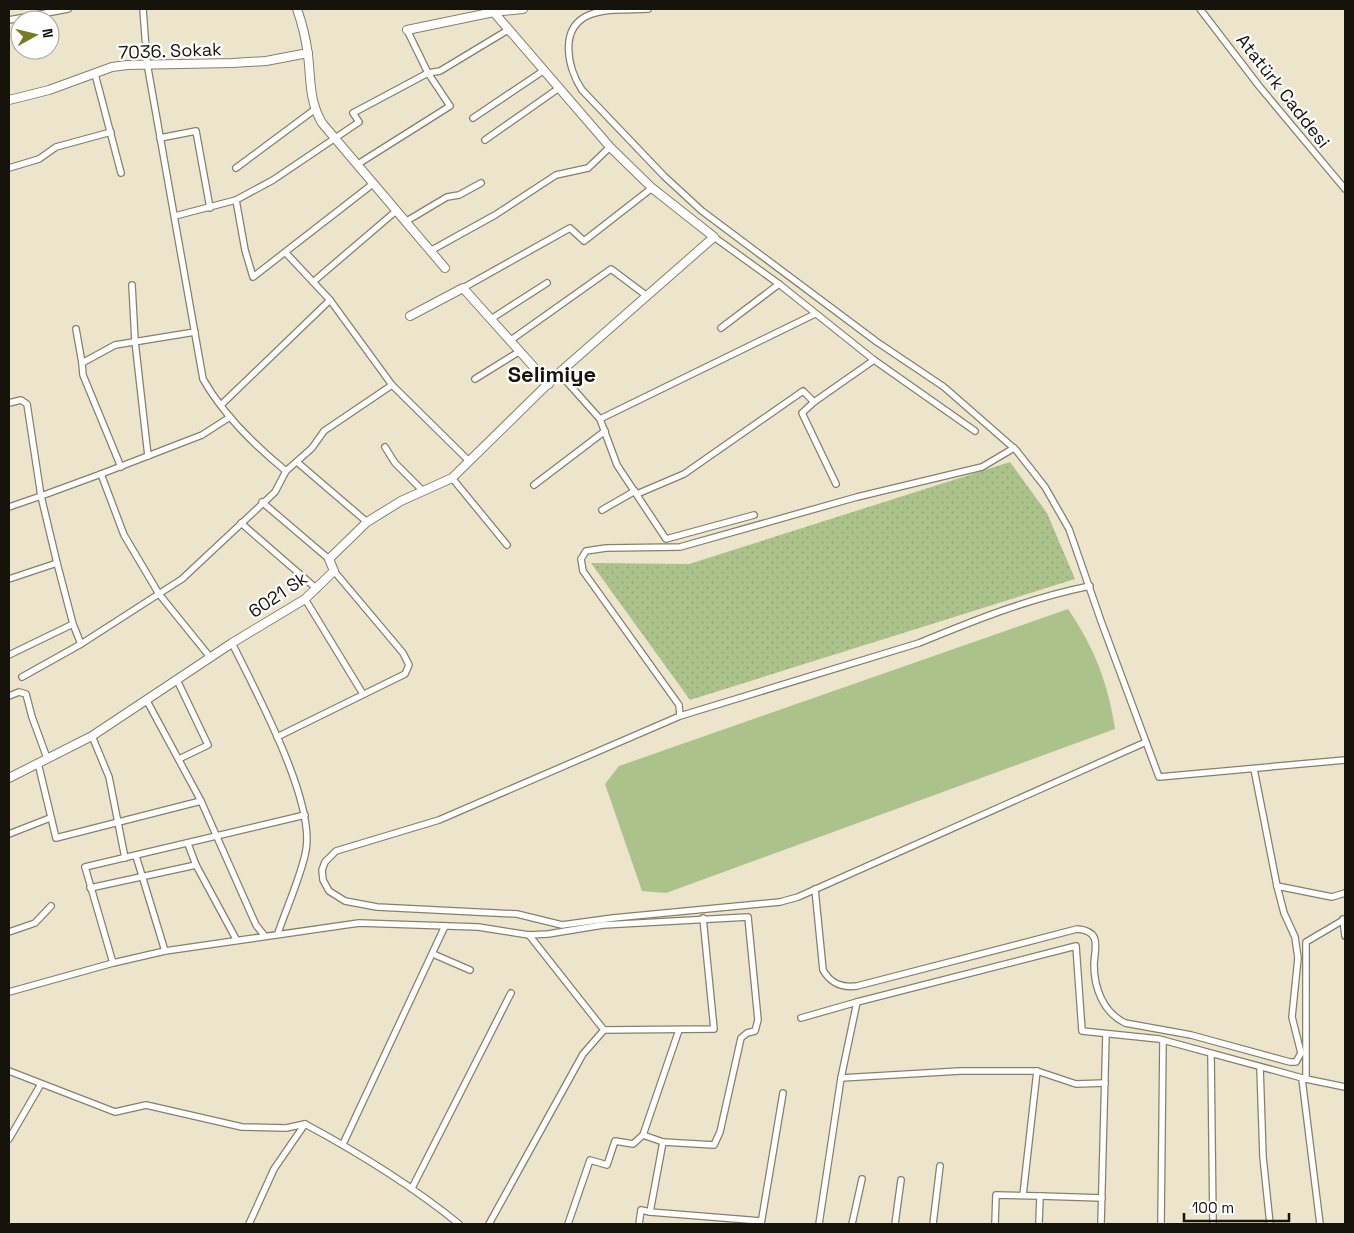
<svg xmlns="http://www.w3.org/2000/svg" width="1354" height="1233" font-family="'Space Grotesk',sans-serif">
  <style>
    .grass { fill: url(#grass-dots) }
    .green { fill: #abc38a }
    .lines { fill: none; stroke-linecap: round; stroke-linejoin: round }
    .street-casing { stroke: #877f68; stroke-width: 8 }
    .secondary-casing { stroke: #877f68; stroke-width: 10 }
    .street { stroke: #fff; stroke-width: 5.5 }
    .secondary { stroke: #fff; stroke-width: 8 }
    .labels { text-anchor: middle; stroke-width: 4.5; stroke-linejoin: round; paint-order: stroke }
    .street-label { font-size: 18px; fill: #16130a; stroke: #fff }
    .district-label { font-size: 22px; font-weight: bold; fill: #16130a; stroke: #fff }
  </style>
  <defs>
    <pattern id="grass-dots" width="8" height="8" patternUnits="userSpaceOnUse" patternTransform="scale(1.25)"><rect width="8" height="8" fill="#abc38a"/><path d="M2 2h.1M6 6h.1" fill="none" stroke="#92a776" stroke-width="1.8" stroke-linecap="round"/></pattern>
  </defs>
  <rect width="100%" height="100%" fill="#ede5cb"/>
  <polygon class="grass" points="1010,462 1047,513 1075,579 690,700 591,563 689,564"/>
  <path class="green" d="M1068,609c26,38 40,74 47,120l-449,164 -24,-2 -37,-107 14,-18z"/>
  <g class="lines">
    <defs>
      <g id="street">
        <path d="M143,9l4,54 56,316c21,37 51,66 83,92"/>
        <path d="M648,9c-18,1 -42,-1 -59,6 -31,13 -21,54 -7,75l82,86 38,35 175,131 67,45 72,63 29,37 24,42 32,92 58,156 186,-17"/>
        <polyline points="1200,9 1259,86 1345,189"/>
        <polyline points="9,20 68,9"/>
        <polyline points="95,74 121,173"/>
        <polyline points="473,118 543,71"/>
        <polyline points="160,138 196,131 210,208"/>
        <polyline points="485,140 559,88"/>
        <polyline points="358,164 450,106 428,73 407,30"/>
        <polyline points="9,168 39,159 56,147 111,132"/>
        <polyline points="236,168 314,110"/>
        <polyline points="236,200 245,250 253,277 374,183"/>
        <polyline points="175,216 236,200 273,180 359,122 353,113 428,73 440,71 508,30"/>
        <polyline points="405,222 447,197 459,195 481,183"/>
        <polyline points="714,237 779,284 874,360 975,431"/>
        <polyline points="430,251 495,215 556,175 588,168 610,147"/>
        <polyline points="286,253 330,300 392,385 469,461"/>
        <polyline points="313,282 396,211"/>
        <polyline points="132,285 135,341 148,456"/>
        <polyline points="463,288 570,228 584,241 652,188"/>
        <polyline points="491,319 547,283"/>
        <polyline points="721,328 779,284"/>
        <polyline points="76,329 82,363"/>
        <polyline points="511,340 611,269 647,296"/>
        <polyline points="559,373 600,419 617,465 666,539 754,515"/>
        <polyline points="475,379 520,351"/>
        <polyline points="814,402 802,413 836,484"/>
        <polyline points="9,403 21,400 27,404 41,496 101,474 124,535 159,594 210,657"/>
        <polyline points="221,405 330,300"/>
        <polyline points="600,419 815,314"/>
        <polyline points="385,447 395,463 423,491"/>
        <polyline points="1014,448 982,467 857,497 680,547 606,548 586,551 581,559 583,571 679,705 680,716 439,820 336,851 325,862 322,870 323,880 329,891 345,901 377,907 517,914 562,925 613,918 780,902 798,897 1146,742"/>
        <polyline points="297,462 367,522"/>
        <polyline points="121,467 83,375 82,363 115,345 195,332"/>
        <polyline points="101,474 202,435 230,417"/>
        <polyline points="452,478 507,545"/>
        <polyline points="534,485 605,431"/>
        <polyline points="637,494 684,474 803,391 814,402 874,360"/>
        <polyline points="262,502 329,559"/>
        <polyline points="9,507 41,496 57,563"/>
        <polyline points="602,510 635,491"/>
        <polyline points="241,523 317,589"/>
        <polyline points="9,579 57,563 73,624"/>
        <polyline points="305,599 363,694"/>
        <path d="M232,643c23,47 83,157 74,207 -4,24 -20,59 -28,83"/>
        <polyline points="9,655 73,624 81,644 182,579 275,492 286,471 312,448 324,431 392,385"/>
        <polyline points="22,677 81,644"/>
        <polyline points="177,680 208,745 179,759"/>
        <polyline points="9,696 19,692 26,694 32,717 47,758"/>
        <polyline points="147,701 201,801 256,925 264,935"/>
        <path d="M680,716l239,-73c56,-23 111,-45 171,-57"/>
        <polyline points="92,736 109,777 125,858"/>
        <polyline points="277,737 405,674 409,665 403,653 334,571"/>
        <polyline points="38,763 56,838 201,801"/>
        <polyline points="9,834 50,818"/>
        <polyline points="188,844 196,865 236,939"/>
        <polyline points="136,856 165,951"/>
        <polyline points="1277,886 1332,897 1345,893"/>
        <polyline points="90,888 196,865"/>
        <path d="M815,889l8,81c8,14 19,18 34,16l220,-57c25,2 18,18 17,35 0,24 9,48 31,59l66,12 99,27h6l5,-9 -9,-36 6,-59 -3,-21 -11,-24 -7,-27 -23,-117"/>
        <polyline points="1343,919 1345,936"/>
        <polyline points="9,932 35,923 51,906"/>
        <polyline points="529,935 604,1030"/>
        <polyline points="433,954 470,970"/>
        <polyline points="113,963 85,867 305,815"/>
        <polyline points="9,992 113,963 165,951 359,923 478,927 529,935 548,934 603,925 748,917 758,1020 755,1031 747,1033 741,1038 720,1132 714,1145 663,1142 650,1212 641,1210 639,1224"/>
        <polyline points="857,1002 1076,946 1082,1031 1159,1039 1306,1079 1306,942 1345,919"/>
        <polyline points="801,1018 857,1002 841,1078 819,1224"/>
        <polyline points="1211,1054 1213,1224"/>
        <polyline points="1260,1067 1263,1157 1270,1224"/>
        <path d="M9,1071l106,41 31,-7 96,22 44,1 19,-4c54,29 106,61 154,100"/>
        <polyline points="1037,1071 1076,1084 1105,1083"/>
        <polyline points="841,1078 960,1071 1037,1071 1023,1195"/>
        <polyline points="1302,1079 1320,1224"/>
        <polyline points="1306,1079 1345,1087"/>
        <polyline points="643,1135 663,1142"/>
        <polyline points="9,1139 41,1084"/>
        <polyline points="343,1144 445,926"/>
        <polyline points="412,1188 511,993"/>
        <polyline points="1040,1196 1102,1198"/>
        <polyline points="650,1212 761,1221"/>
        <polyline points="249,1224 274,1169 305,1124"/>
        <polyline points="489,1224 583,1054 604,1030 714,1029 703,918"/>
        <polyline points="568,1224 590,1160 607,1165 615,1141 633,1144 643,1135 679,1030"/>
        <polyline points="761,1224 783,1093"/>
        <polyline points="852,1224 862,1179"/>
        <polyline points="895,1224 901,1180"/>
        <polyline points="933,1224 940,1166"/>
        <polyline points="995,1224 996,1195 1040,1196 1039,1224"/>
        <polyline points="1101,1224 1106,1035"/>
        <polyline points="1161,1224 1163,1040"/>
      </g>
      <g id="secondary">
        <path d="M297,9c5,14 9,30 11,46 3,25 1,46 14,68l123,145"/>
        <polyline points="407,30 494,12 523,9"/>
        <polyline points="9,100 49,90 112,67 127,65 233,63 266,61 308,53"/>
        <polyline points="410,316 463,288 549,384"/>
        <polyline points="9,778 92,736 232,643 305,599 334,571 329,559 367,522 401,501 452,478 559,373 714,237 652,188 610,147 491,9"/>
      </g>
    </defs>
    <use href="#street" class="street-casing"/>
    <use href="#secondary" class="secondary-casing"/>
    <use href="#street" class="street"/>
    <use href="#secondary" class="secondary"/>
  </g>
  <g class="labels">
    <g class="street-label">
      <text transform="translate(170 51) rotate(-2)" y="6">7036. Sokak</text>
      <text transform="translate(1283 91) rotate(52)" y="6">Atatürk Caddesi</text>
      <text transform="translate(278 595) rotate(-34)" y="6">6021 Sk</text>
    </g>
    <g class="district-label">
      <text x="552" y="382">Selimiye</text>
    </g>
  </g>
  <rect width="1354" height="1233" fill="none" stroke="#16130a" stroke-width="20"/>
  <g transform="translate(35 35) rotate(82)"><circle r="24" fill="#ffffff" stroke="#a2a19d"/>
  <path d="M0-4L9 19L0 12L-9 19Z" fill="#7a7a21"/>
  <text y="-8" font-size="14" font-weight="bold" text-anchor="middle" fill="#16130a">N</text>
  </g>
  <path d="M1184 1213v8h105v-8" fill="none" stroke="#16130a" stroke-width="2.5"/>
  <text x="1192" y="1213" font-size="15" fill="#16130a" stroke="#ffffff" stroke-width="4" paint-order="stroke">100 m</text>
</svg>
